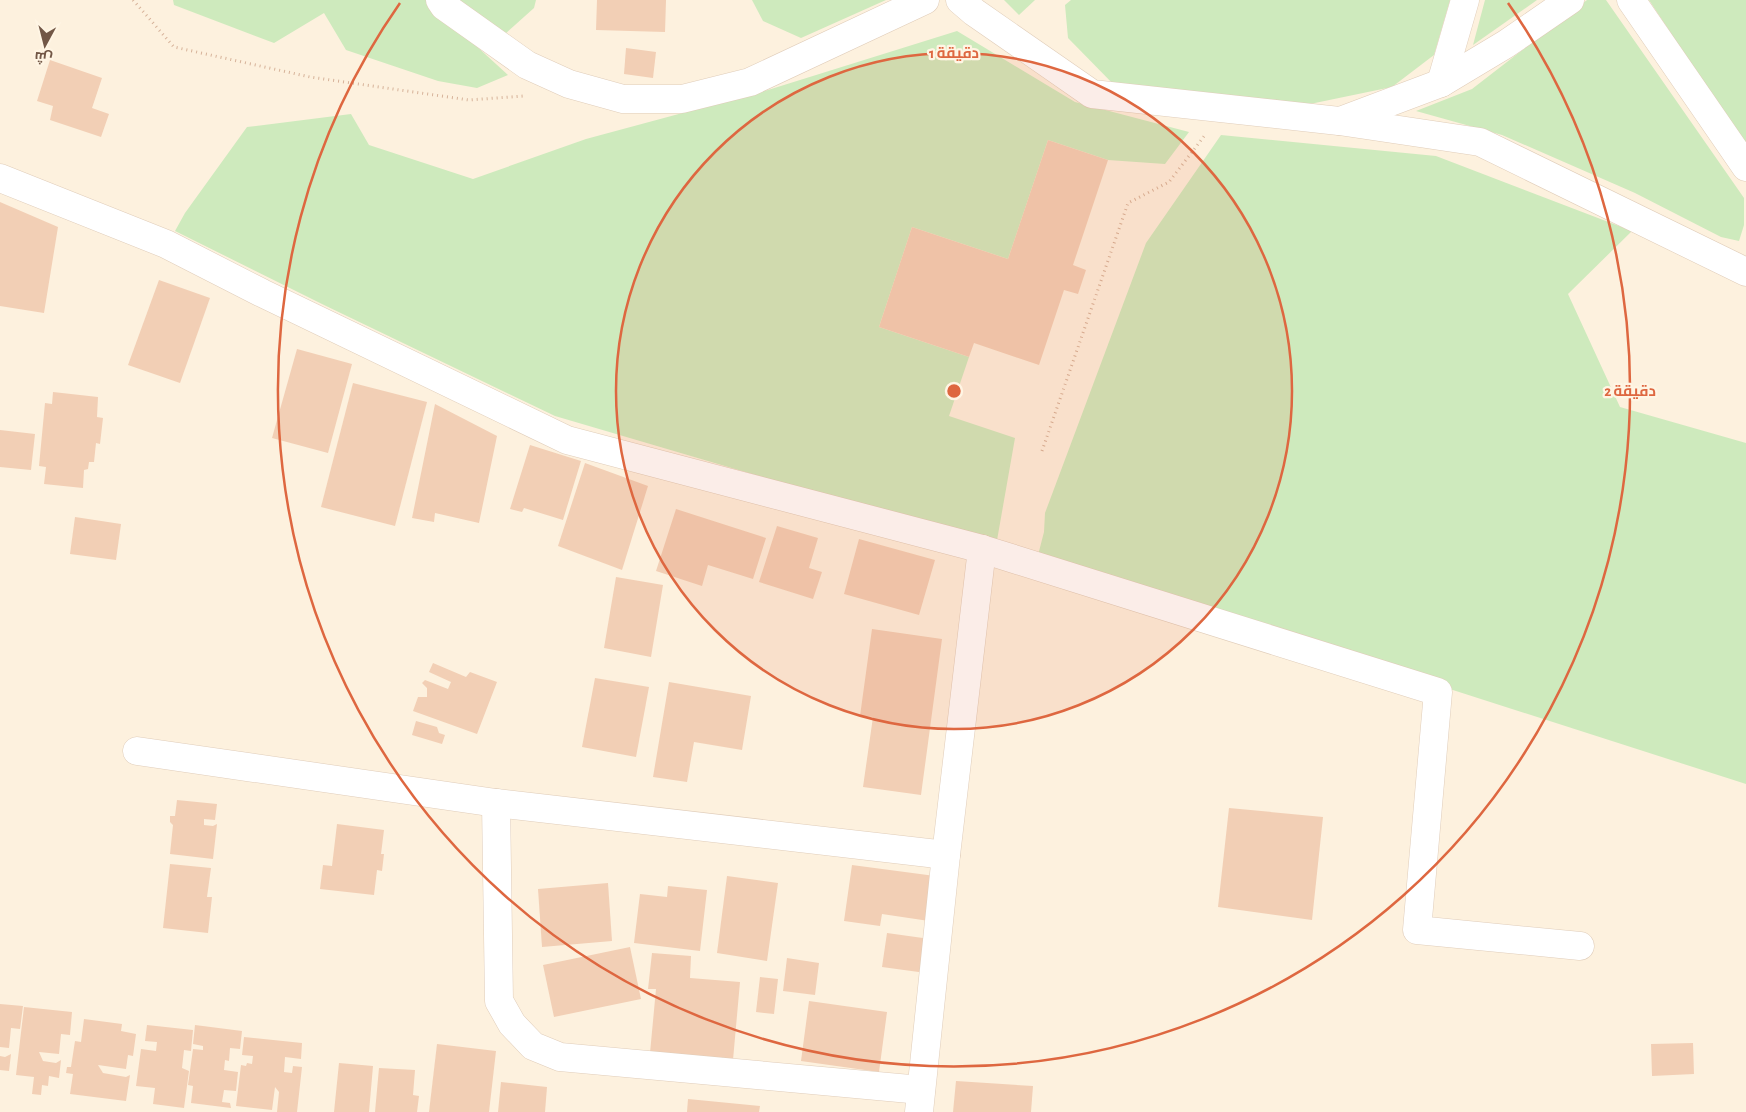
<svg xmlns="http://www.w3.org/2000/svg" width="1746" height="1112" font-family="'Alegreya Sans',Cairo,sans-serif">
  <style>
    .green { fill: #ceeabd }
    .building { fill: #f2cfb5 }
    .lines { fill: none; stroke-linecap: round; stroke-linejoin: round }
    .minor-casing { stroke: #e0cdba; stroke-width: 29 }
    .path { stroke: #d6b299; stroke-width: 3; stroke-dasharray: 1 4; stroke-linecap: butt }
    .minor { stroke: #fff; stroke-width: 28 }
    .ring { fill: none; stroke: #de6740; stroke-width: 2.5 }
    .centre { fill: #de6740; stroke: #fff5e4; stroke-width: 2.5 }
    .ring-label { font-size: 15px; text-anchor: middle; font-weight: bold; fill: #de6740; stroke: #fff5e4; stroke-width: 4.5; stroke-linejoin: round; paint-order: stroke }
  </style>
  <rect width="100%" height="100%" fill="#fdf1de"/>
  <g class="green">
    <polygon points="173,0 426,0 508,75 477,88 438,81 346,50 324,13 274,43 174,5"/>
    <polygon points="451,0 536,0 534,8 505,34"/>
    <polygon points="752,0 886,0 801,38 763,21"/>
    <polygon points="1004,0 1035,0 1019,15"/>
    <polygon points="1071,0 1450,0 1434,55 1392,87 1310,104 1119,90 1068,38 1065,5"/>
    <polygon points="1485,0 1537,0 1473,45"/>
    <polygon points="1587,0 1606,0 1744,198 1744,225 1739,241 1721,237 1635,193 1502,135 1416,111 1472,89"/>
    <polygon points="1649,0 1746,0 1746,147"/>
    <polygon points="957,31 1075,102 1189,132 1165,164 1108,160 1048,140 1008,259 912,227 879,327 969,357 949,416 1015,438 996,546 555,416 324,305 175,231 185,213 247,127 351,114 369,145 473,179 586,139 768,90"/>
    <polygon points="1221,135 1436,156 1632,231 1568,294 1620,407 1746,443 1746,784 1088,573 1037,559 1044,532 1045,513 1146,243"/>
  </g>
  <g class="building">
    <polygon points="597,0 666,0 665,32 596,30"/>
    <polygon points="626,48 656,52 653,78 624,74"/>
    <polygon points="50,60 102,78 92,108 109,114 101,137 50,120 53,106 37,101"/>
    <polygon points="1048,140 1108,160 1073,265 1086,270 1078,294 1064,290 1039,365 974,343 969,357 879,327 912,227 1008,259"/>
    <polygon points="0,202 58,227 44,313 0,306"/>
    <polygon points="159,280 210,298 180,383 128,365"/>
    <polygon points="297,349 352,364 328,453 272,438"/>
    <polygon points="353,383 427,402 395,526 321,507"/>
    <polygon points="53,392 98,397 97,417 103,418 100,444 96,443 94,462 89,462 88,469 84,470 83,488 44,484 46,467 39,466 45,403 52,404"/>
    <polygon points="435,404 497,436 479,523 435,513 434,522 412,518"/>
    <polygon points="0,430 35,434 31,470 0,467"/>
    <polygon points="530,445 581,461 563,520 524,508 522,512 510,509"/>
    <polygon points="585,463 648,486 622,570 558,546"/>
    <polygon points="676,509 766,538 753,579 708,565 702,586 656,571"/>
    <polygon points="75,517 121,524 116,560 70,554"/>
    <polygon points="777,526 818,538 809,568 822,572 813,599 759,582"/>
    <polygon points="859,539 935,560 919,615 844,594"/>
    <polygon points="616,577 663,585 651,657 604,648"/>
    <polygon points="872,629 942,639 921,795 863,787 873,717 860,716"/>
    <polygon points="433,663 466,677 470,672 497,682 477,734 413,711 418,697 427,697 427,688 422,683 425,680 448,689 451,682 429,672"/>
    <polygon points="595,678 649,687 636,757 582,747"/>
    <polygon points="669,682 751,696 742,750 694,742 687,782 653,777"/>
    <polygon points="416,721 437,727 439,733 445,735 442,744 412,735"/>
    <polygon points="177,800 217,804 215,820 204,819 204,825 213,826 217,824 213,859 170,854 173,825 170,822 170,816 175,816"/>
    <polygon points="1229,808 1323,817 1312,920 1218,907"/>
    <polygon points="337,824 384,830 381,854 384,854 382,871 377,870 374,895 320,889 323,865 332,866"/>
    <polygon points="170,864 211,868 207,897 212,897 208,933 163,928"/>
    <polygon points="852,865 935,876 929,921 882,914 880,926 844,921"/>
    <polygon points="727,876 778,883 767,961 717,953"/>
    <polygon points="608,883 612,941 542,947 538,889"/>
    <polygon points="668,886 707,890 700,951 634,943 640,894 667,897"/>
    <polygon points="887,933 930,939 926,973 882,967"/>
    <polygon points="630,947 641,999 554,1017 543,965"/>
    <polygon points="652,953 691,956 690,978 740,982 733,1060 650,1053 656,989 648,989"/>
    <polygon points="787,958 819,963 815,995 783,991"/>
    <polygon points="760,977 778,979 774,1014 756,1012"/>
    <polygon points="809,1001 887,1012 879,1072 801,1061"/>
    <polygon points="0,1004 23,1006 20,1029 11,1028 9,1048 0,1047"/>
    <polygon points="24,1007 72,1012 70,1035 61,1034 59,1054 39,1052 43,1061 56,1063 61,1060 59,1078 49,1076 48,1086 42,1085 41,1095 32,1094 34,1077 16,1075"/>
    <polygon points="84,1019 122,1024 121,1031 136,1034 133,1056 128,1055 126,1069 98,1065 103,1073 126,1077 130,1075 126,1101 70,1094 73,1074 66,1073 67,1067 71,1067 75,1041 81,1042"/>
    <polygon points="147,1025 193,1030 191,1051 184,1050 182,1068 189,1071 184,1108 153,1104 155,1088 136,1086 141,1049 156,1051 157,1042 145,1041"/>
    <polygon points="195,1025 242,1031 240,1049 230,1048 229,1061 225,1060 224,1070 238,1072 236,1091 224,1090 222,1102 230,1103 231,1108 191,1103 193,1086 188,1085 193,1049 203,1050 203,1046 193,1044"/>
    <polygon points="244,1037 302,1043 301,1059 285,1057 284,1072 292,1073 293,1066 302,1067 297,1112 277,1112 279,1092 275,1087 272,1110 236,1106 241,1065 246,1066 247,1063 252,1064 253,1056 242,1055"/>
    <polygon points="1693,1043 1694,1074 1652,1076 1651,1044"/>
    <polygon points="437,1044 496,1051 489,1112 429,1112"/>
    <polygon points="11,1054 9,1071 0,1070 0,1056 5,1057"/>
    <polygon points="339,1063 373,1066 369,1112 334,1112"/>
    <polygon points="379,1068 415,1070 413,1095 419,1096 417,1112 375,1112"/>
    <polygon points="956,1081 1033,1086 1031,1112 953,1112"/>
    <polygon points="501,1082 547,1087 545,1112 498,1112"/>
    <polygon points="688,1099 760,1106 759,1112 687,1112"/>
  </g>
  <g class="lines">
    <defs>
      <g id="minor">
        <polyline points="440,0 444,6 527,65 569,84 623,99 682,99 750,82 925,0"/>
        <polyline points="960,0 974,12 1092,94 1339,121 1480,142 1746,272"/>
        <polyline points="1631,0 1746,167"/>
        <polyline points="1441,83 1465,0"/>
        <polyline points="1340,121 1441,83 1506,44 1570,0"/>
        <polyline points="0,178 166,244 262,293 567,440 982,549 1438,692 1417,930 1580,946"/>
        <polyline points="137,751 496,803 946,855"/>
        <polyline points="496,803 499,1001 512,1024 533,1046 560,1057 921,1090"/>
        <polyline points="919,1112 946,855 982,549"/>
      </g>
    </defs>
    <use href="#minor" class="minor-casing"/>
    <g class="path">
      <polyline points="133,0 174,47 310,77 469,100 524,96"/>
      <polyline points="1042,451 1128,203 1169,182 1205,135"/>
    </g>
    <use href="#minor" class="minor"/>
  </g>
  <circle cx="954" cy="391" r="338" fill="#de6740" fill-opacity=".12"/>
  <g class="ring">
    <circle cx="954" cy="391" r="338"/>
    <path d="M1508 3A676 676 0 1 1 400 3"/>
  </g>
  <circle cx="954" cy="391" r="8" class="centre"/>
  <g class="ring-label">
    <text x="954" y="58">1 دقيقة</text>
    <text x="1630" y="396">2 دقيقة</text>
  </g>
  <g transform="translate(45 45) rotate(187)" stroke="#fff5e4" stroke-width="4" paint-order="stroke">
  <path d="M0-4L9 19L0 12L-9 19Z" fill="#725746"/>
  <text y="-8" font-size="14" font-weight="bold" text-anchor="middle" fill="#725746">ش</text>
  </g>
</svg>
